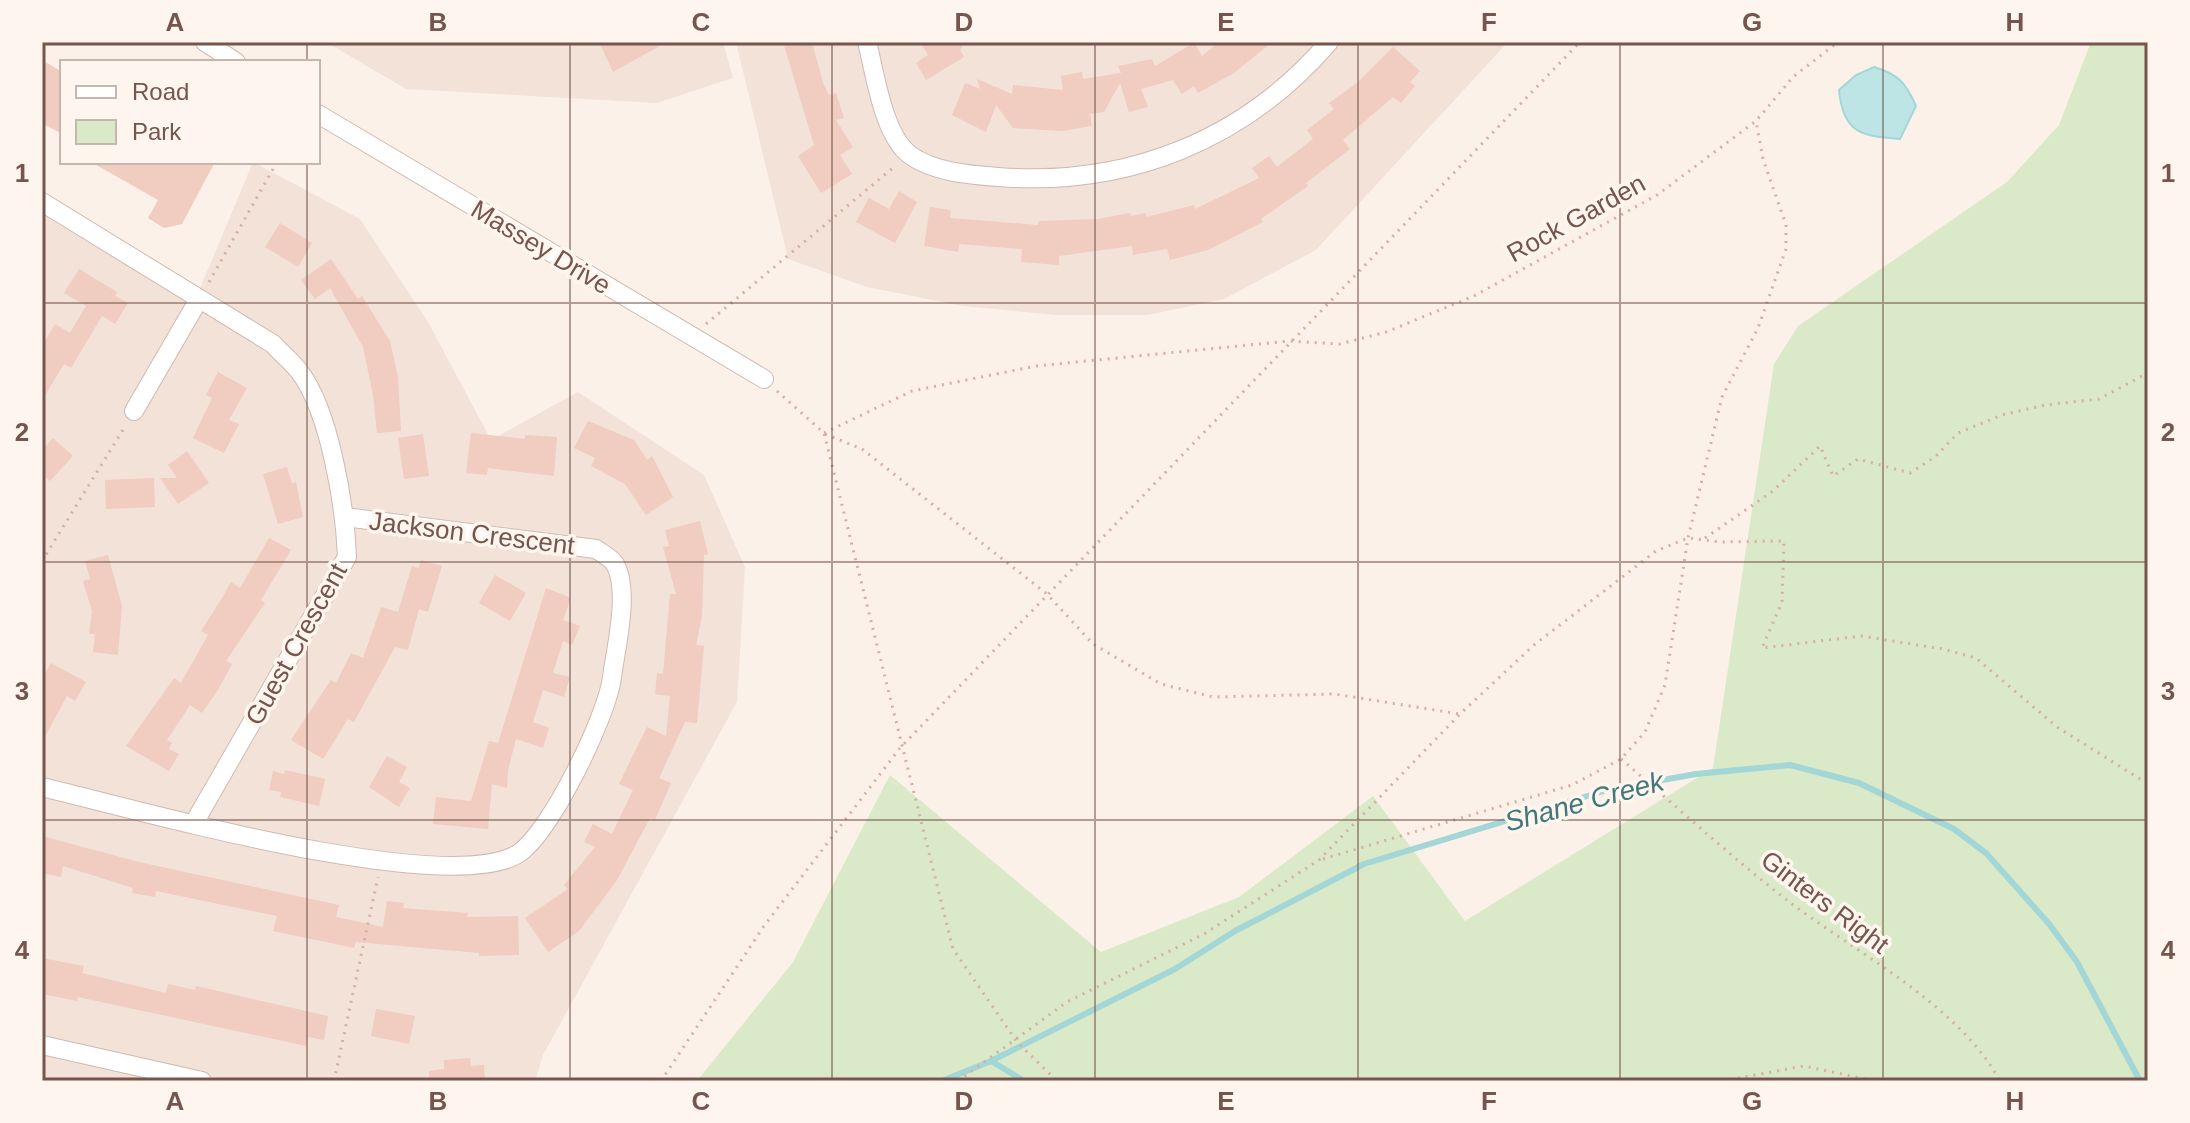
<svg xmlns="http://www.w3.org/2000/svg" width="2190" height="1123" font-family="Arial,sans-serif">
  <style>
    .residential { fill: #f3e2d7 }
    .green { fill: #dae9c7 }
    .water { fill: #bde5e5; stroke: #a3d6d6; stroke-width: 2 }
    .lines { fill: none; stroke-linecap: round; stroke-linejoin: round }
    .stream { stroke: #a3d6d6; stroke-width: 6 }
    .building { fill: #f0ccc1 }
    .minor-casing { stroke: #cfbab1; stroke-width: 20 }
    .path { stroke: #d5afa3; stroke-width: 3; stroke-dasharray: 2 6; stroke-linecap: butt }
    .minor { stroke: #fff; stroke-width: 18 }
    .grid { fill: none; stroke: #75554d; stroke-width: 2; stroke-opacity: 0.55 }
    .labels { text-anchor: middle; stroke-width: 7; stroke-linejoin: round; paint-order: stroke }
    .street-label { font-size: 26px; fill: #75554d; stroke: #fef6ee }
    .water-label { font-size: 28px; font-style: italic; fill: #417879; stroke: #fef6ee }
    .neatline { fill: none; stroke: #75554d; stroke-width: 3 }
    .grid-label { font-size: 26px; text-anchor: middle; font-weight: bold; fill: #75554d }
  </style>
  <rect width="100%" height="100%" fill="#fcf1e8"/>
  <g class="residential">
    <polygon points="326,42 723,42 733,78 657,103 406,89"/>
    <polygon points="736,42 1508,42 1316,250 1224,299 1148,315 1056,315 963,306 867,287 788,259"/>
    <polygon points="253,162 360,219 428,322 491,440 578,392 704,475 745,567 737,702 543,1055 535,1081 42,1081 42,206 193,305"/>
  </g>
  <polygon class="green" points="2091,42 2148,42 2148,1081 697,1081 793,962 890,775 1101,952 1239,897 1373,796 1465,921 1713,768 1774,364 1798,326 2007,182 2059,125"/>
  <path class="water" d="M1874,67c24,7 32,16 42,39l-16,33c-38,-3 -57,-5 -61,-49l17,-15z"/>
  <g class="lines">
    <g class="stream">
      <polyline points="991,1061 1024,1081"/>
      <polyline points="942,1081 991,1061 1175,969 1235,931 1364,864 1607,790 1696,774 1790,765 1859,783 1954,829 1986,853 2050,925 2077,962 2140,1081"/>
    </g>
  </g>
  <g class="building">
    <polygon points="599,42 667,42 613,72"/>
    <polygon points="783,42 812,42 823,83 829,95 836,93 844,118 836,120 853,147 840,155 852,174 821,193 798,156 814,145"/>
    <polygon points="920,42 964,42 960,50 964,57 926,80 916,63 928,55"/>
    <polygon points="1219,42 1272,42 1234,73 1198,93 1194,86 1182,94 1173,80 1141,89 1148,107 1129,112 1120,83 1104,112 1090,114 1092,126 1062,131 1013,128 996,105 986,132 952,115 965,83 980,89 977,79 1012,94 1013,85 1063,90 1061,76 1082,72 1083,79 1121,73 1118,66 1152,59 1155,66 1194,43 1202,56"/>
    <polygon points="1393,47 1420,71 1410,82 1415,86 1401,103 1393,97 1343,140 1350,149 1306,183 1308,186 1261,219 1263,222 1208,250 1170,260 1167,249 1133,255 1132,246 1059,256 1059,265 1021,262 1022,249 959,244 958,252 924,246 930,207 951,210 950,218 1038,225 1039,221 1098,219 1130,213 1131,216 1146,213 1146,217 1194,205 1195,209 1259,178 1252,168 1269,156 1277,167 1313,139 1307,130 1334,109 1329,103 1357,83"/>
    <polygon points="42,60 62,72 62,134 42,123"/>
    <polygon points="91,162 215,162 182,224 164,228 148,218 158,200"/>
    <polygon points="899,191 917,202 895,243 856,222 869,198 889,209"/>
    <polygon points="280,223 312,243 298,267 265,247"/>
    <polygon points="331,259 358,299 362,296 390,341 398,377 401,431 377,433 373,395 363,347 330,288 315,299 301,280"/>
    <polygon points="79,269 117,292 115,296 128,303 115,324 102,316 71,368 64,364 42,400 42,346 55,324 70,333 86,306 64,293"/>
    <polygon points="218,372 247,388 229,420 239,424 224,453 193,438 212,398 206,395"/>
    <polygon points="588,421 634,440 647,460 652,456 673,497 646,515 625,484 591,466 595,458 574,448"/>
    <polygon points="471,433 525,439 525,435 557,437 554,476 488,468 487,475 466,473"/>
    <polygon points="423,434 429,476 404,479 398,438"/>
    <polygon points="53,438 73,456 50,481 42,474 42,450"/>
    <polygon points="187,451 209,483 178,504 160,478 177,478 168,465"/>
    <polygon points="287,467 292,484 296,482 303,517 278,524 263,474"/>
    <polygon points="154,478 155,507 106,509 105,480"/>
    <polygon points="700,521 708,554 704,555 702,616 696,645 704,646 697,723 685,722 659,778 671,783 655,820 650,818 617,880 579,931 548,952 525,918 568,889 564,885 595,847 584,842 593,824 612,834 633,790 619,784 647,727 666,736 670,696 655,694 657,673 663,674 670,594 676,594 663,547 669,546 665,530"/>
    <polygon points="269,538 291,550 261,600 265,603 226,661 232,664 218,690 202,713 190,705 167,740 172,743 169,749 179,754 169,771 126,746 174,678 181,683 208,635 201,631 222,598 231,582 240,588"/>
    <polygon points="108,555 122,606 118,655 93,652 95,634 89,634 92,611 83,581 90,579 85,561"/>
    <polygon points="421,560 442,566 428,612 419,609 408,650 395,647 354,722 348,719 323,759 291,740 331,680 336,683 351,653 363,658 381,607 398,612 412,566 419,568"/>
    <polygon points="495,575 526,593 510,621 479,603"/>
    <polygon points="546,588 571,598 563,620 580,626 572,645 563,641 553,673 570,677 564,697 543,690 533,722 549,728 543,748 516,739 508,770 507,788 492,784 488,829 433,824 436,797 471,801 489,741 498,743"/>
    <polygon points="51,663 86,682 75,701 67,696 42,742 42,679"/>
    <polygon points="387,756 407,767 399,782 410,788 399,807 369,787"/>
    <polygon points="285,770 325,779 319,806 280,797 281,792 269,790 273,771 284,774"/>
    <polygon points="42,836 139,862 339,905 336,917 383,927 387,901 404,903 403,908 468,913 467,917 518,916 519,955 479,956 479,953 356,942 354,948 273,931 277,916 156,891 155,897 132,893 133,888 63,866 61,877 42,873"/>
    <polygon points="42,958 84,966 82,973 166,993 168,984 195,990 196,986 328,1016 324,1040 308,1037 306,1046 78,997 77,1001 42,994"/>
    <polygon points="376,1009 415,1016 409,1044 371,1036"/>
    <polygon points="470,1058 471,1066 484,1065 485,1081 429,1081 429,1071 444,1069 444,1060"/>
  </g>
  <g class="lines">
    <defs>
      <g id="minor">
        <polyline points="205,42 236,62"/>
        <path d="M867,42c8,31 16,93 43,113 23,17 60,20 88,22 129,10 246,-36 331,-135"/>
        <polyline points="318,114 764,379"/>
        <path d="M42,202l231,142c8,9 18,17 26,27 31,40 46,136 48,186l-153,266"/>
        <polyline points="134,411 199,299"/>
        <path d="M42,787c93,22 397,109 474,68 33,-18 92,-141 96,-178 4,-30 18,-87 3,-113 -4,-6 -12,-10 -19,-15l-251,-32"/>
        <polyline points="42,1045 202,1081"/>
      </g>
    </defs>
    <use href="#minor" class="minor-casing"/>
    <g class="path">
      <polyline points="209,282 277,162"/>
      <polyline points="706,324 894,167"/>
      <polyline points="777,391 824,433 953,949 1017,1042 1057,1081"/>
      <polyline points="824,433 912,391 1036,366 1289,341 1340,344 1386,332 1474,296 1657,195 1756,121 1793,77 1838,42"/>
      <polyline points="825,434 862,449 1047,594 1093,644 1161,684 1213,697 1334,694 1460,714"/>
      <polyline points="1705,538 1773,491 1820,446 1833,476 1858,459 1910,473 1935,457 1958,433 2002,415 2045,405 2099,399 2148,373"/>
      <polyline points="42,561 126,425"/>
      <path d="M1621,759c55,47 109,97 167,142 68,52 170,103 212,180"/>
      <polyline points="1323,859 1572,785 1621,759 1645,732 1665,685 1688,538 1722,397 1758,328 1786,249 1786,225 1763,159 1756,121"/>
      <polyline points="334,1081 378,877"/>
      <polyline points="661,1081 764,926 900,748 1580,42"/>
      <polyline points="958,1081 1067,1002 1204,934 1319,860 1460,714 1534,645 1656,551 1688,538 1722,542 1784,541 1782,602 1762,648 1861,636 1943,649 1976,658 2057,727 2148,784"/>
      <polyline points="1722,1081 1804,1066 1875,1081"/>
    </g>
    <use href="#minor" class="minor"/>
  </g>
  <path class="grid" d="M307,42v20M570,42v1039M832,42v1039M1095,42v1039M1358,42v1039M1620,42v1039M1883,42v1039M307,162v919M42,303h2106M42,562h2106M42,820h2106"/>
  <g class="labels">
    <g class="street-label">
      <text transform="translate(1576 218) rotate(-29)" y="9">Rock Garden</text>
      <text transform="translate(541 247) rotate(31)" y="9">Massey Drive</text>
      <text transform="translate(472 533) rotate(7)" y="9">Jackson Crescent</text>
      <text transform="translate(296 644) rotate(-61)" y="9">Guest Crescent</text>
      <text transform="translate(1825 902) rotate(37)" y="9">Ginters Right</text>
    </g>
    <g class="water-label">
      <text transform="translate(1584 801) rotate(-15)" y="10">Shane Creek</text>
    </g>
  </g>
  <rect width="2190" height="1123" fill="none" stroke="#fef6ee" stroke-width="88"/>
  <rect x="60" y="60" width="260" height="104" fill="#fef6ee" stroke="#c7b6ae" stroke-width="2"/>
  <rect x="76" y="86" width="40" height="12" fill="#ffffff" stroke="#c7b6ae" stroke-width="2"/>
  <text x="132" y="100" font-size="24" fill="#75554d">Road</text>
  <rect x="76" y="120" width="40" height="24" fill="#dae9c7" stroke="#c7b6ae" stroke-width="2"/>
  <text x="132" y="140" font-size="24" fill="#75554d">Park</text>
  <rect x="44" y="44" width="2102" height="1035" class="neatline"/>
  <g class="grid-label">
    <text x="175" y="31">A</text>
    <text x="438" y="31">B</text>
    <text x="701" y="31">C</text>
    <text x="964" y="31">D</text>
    <text x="1226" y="31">E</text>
    <text x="1489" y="31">F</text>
    <text x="1752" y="31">G</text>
    <text x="2015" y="31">H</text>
    <text x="22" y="182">1</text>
    <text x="2168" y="182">1</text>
    <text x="22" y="441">2</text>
    <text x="2168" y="441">2</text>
    <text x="22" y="700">3</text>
    <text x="2168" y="700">3</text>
    <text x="22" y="959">4</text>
    <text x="2168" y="959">4</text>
    <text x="175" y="1110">A</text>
    <text x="438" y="1110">B</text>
    <text x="701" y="1110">C</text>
    <text x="964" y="1110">D</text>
    <text x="1226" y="1110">E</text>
    <text x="1489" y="1110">F</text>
    <text x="1752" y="1110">G</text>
    <text x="2015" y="1110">H</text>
  </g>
</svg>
